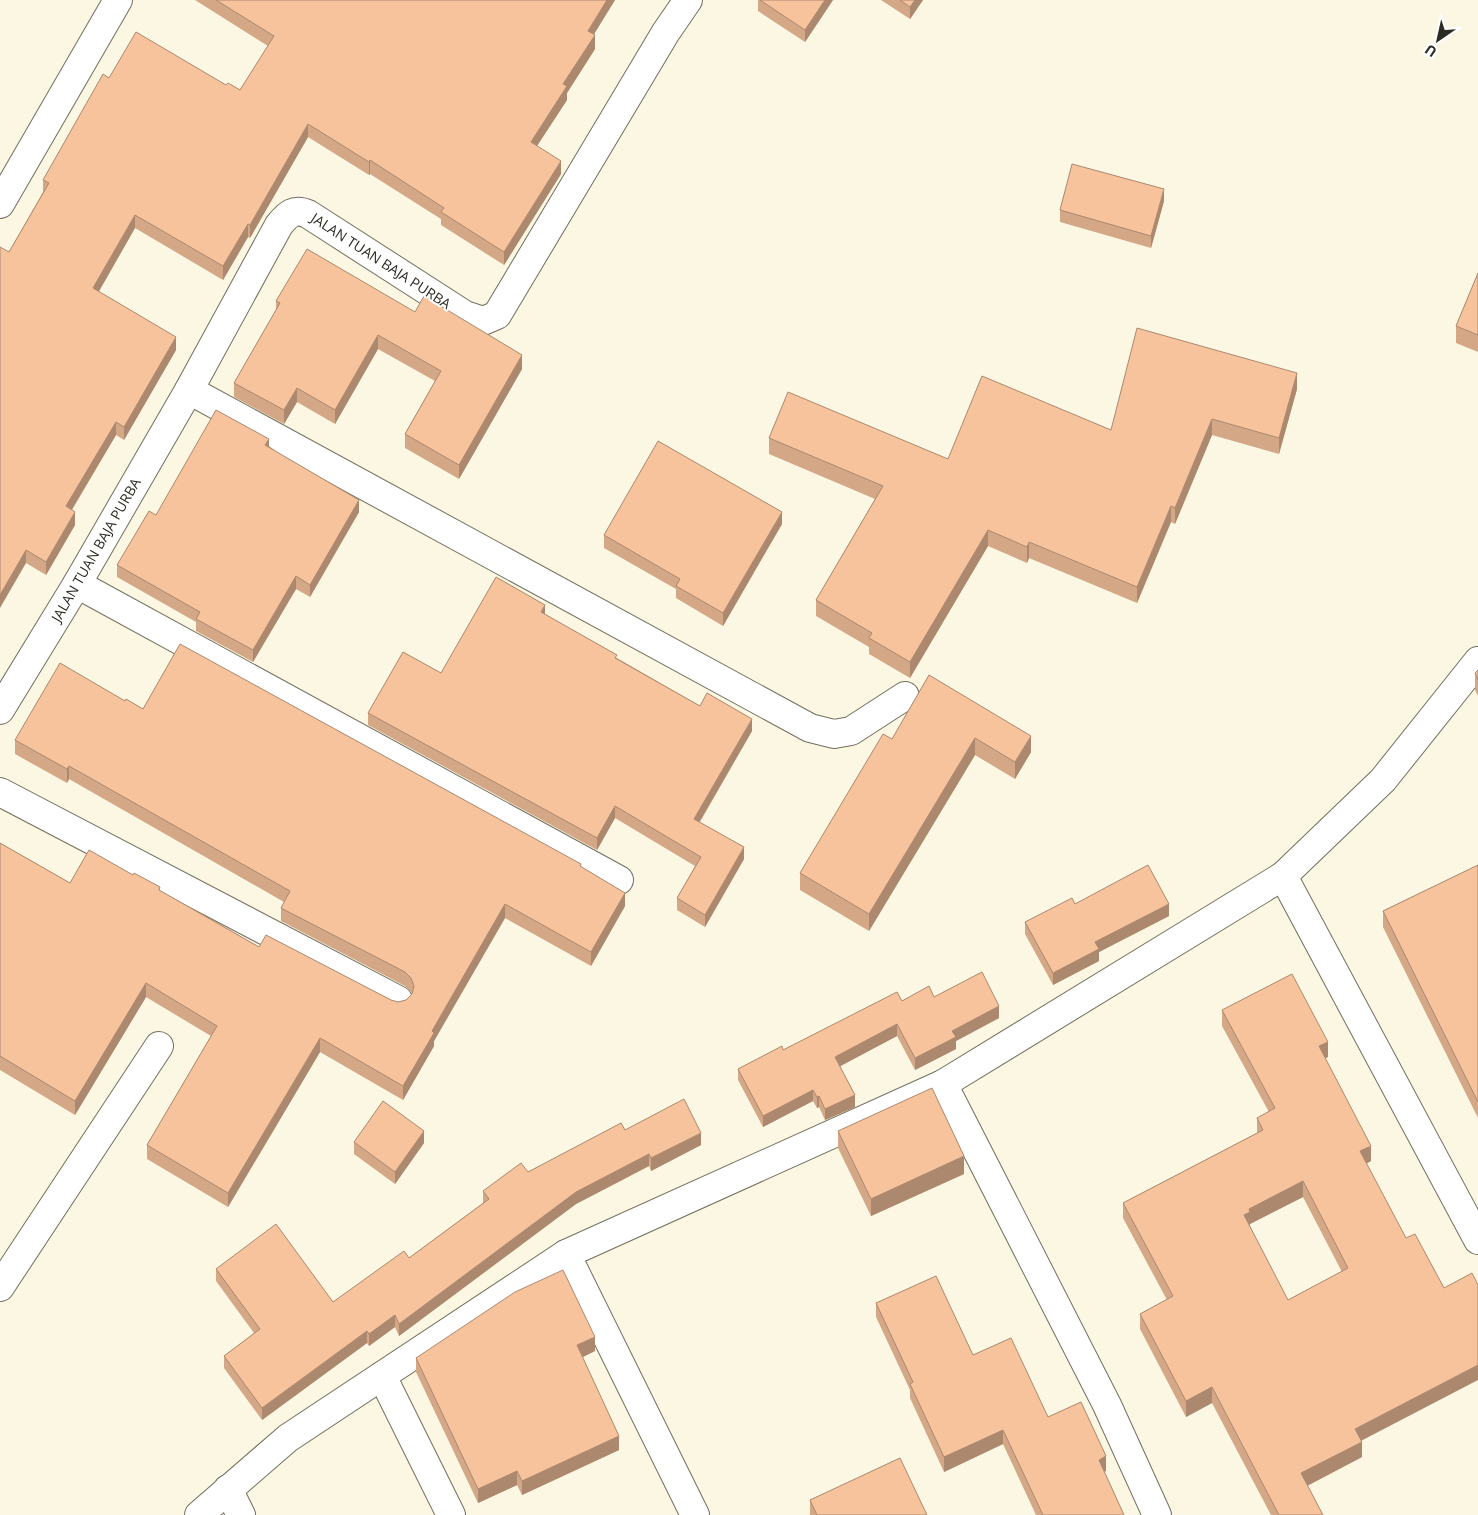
<svg xmlns="http://www.w3.org/2000/svg" width="1478" height="1515" font-family="'Open Sans',sans-serif">
  <style>
    .lines { fill: none; stroke-linecap: round; stroke-linejoin: round }
    .minor-casing { stroke: #726f5e; stroke-width: 30 }
    .minor { stroke: #fff; stroke-width: 28 }
    .wall { fill: #d4a887; fill-rule: evenodd }
    .shaded-wall { fill: #ac886e }
    .building { fill: #f6c39d; stroke: #ac886e; fill-rule: evenodd }
    .labels { text-anchor: middle; stroke-width: 4; stroke-linejoin: round; paint-order: stroke }
    .street-label { font-size: 14px; fill: #2c2b23; stroke: #fff }
  </style>
  <rect width="100%" height="100%" fill="#fbf7e3"/>
  <g class="lines">
    <defs>
      <g id="minor">
        <polyline points="0,204 118,0"/>
        <polyline points="189,390 810,728 834,734 851,731 905,696"/>
        <polyline points="77,584 619,880"/>
        <path d="M0,710l77,-126 112,-194 90,-165c9,-11 15,-17 29,-11l157,101 18,6 14,-6 169,-283 22,-32"/>
        <polyline points="0,792 398,1000"/>
        <polyline points="1283,876 1478,1240"/>
        <polyline points="943,1084 1107,1405 1157,1515"/>
        <polyline points="566,1254 695,1515"/>
        <polyline points="0,1287 159,1046"/>
        <polyline points="382,1376 451,1515"/>
        <polyline points="228,1489 241,1515"/>
        <polyline points="199,1515 288,1438 566,1254 943,1084 1283,876 1383,780 1478,661"/>
      </g>
    </defs>
    <use href="#minor" class="minor-casing"/>
    <use href="#minor" class="minor"/>
  </g>
  <g class="wall">
    <polygon points="195,0 615,0 593,35 595,49 567,93 567,100 537,146 561,174 504,265 441,225 441,219 370,174 369,175 308,137 250,238 248,237 223,280 135,228 98,292 176,350 124,440 116,435 72,510 75,525 46,575 26,563 9,252 43,192 43,180 109,78 226,85 240,90 268,46"/>
    <polygon points="758,0 833,0 805,42 758,11"/>
    <polygon points="881,0 923,0 910,19"/>
    <polygon points="1164,201 1151,248 1060,222 1060,210"/>
    <polygon points="1478,273 1478,352 1456,343 1456,326"/>
    <polygon points="276,301 415,312 522,369 459,479 405,448 405,434 435,381 378,349 335,424 297,402 284,424 234,397 234,383 276,310"/>
    <polygon points="1297,389 1279,454 1212,435 1175,524 1171,522 1137,603 1029,558 1027,563 988,546 910,678 869,654 869,647 816,616 816,600 875,499 769,454 769,438 948,459 1111,430"/>
    <polygon points="269,446 359,512 310,597 296,589 253,662 196,631 196,622 117,577 117,565 156,515"/>
    <polygon points="782,524 723,626 676,598 676,589 604,548 604,535"/>
    <polygon points="545,614 617,658 700,706 752,731 700,822 744,859 705,927 677,910 677,898 695,866 615,818 597,850 368,725 368,713 441,673"/>
    <polygon points="1478,670 1478,696 1475,690 1475,673"/>
    <polygon points="929,675 1031,752 1015,779 975,755 869,931 800,890 800,873 892,739"/>
    <polygon points="125,701 143,709 581,867 625,906 591,966 505,918 434,1041 434,1046 403,1100 320,1052 228,1207 147,1159 147,1145 211,1036 146,997 75,1115 0,1070 0,843 70,883 133,875 259,947 391,1000 398,1002 406,1000 412,994 411,992 405,986 281,921 281,908 284,902 69,779 67,783 15,754 15,740"/>
    <polygon points="1478,865 1478,1118 1383,927 1383,911"/>
    <polygon points="1075,904 1169,916 1099,952 1099,961 1053,985 1025,934 1025,922"/>
    <polygon points="934,997 999,1018 956,1041 956,1049 915,1070 897,1036 840,1066 855,1107 825,1120 819,1107 817,1108 813,1101 763,1127 738,1080 738,1069 902,1001"/>
    <path d="M1222,1010l106,47 -3,1 46,103 -4,2 -5,278v16l-55,29 16,29h-52l-59,-112 -26,14 -46,-88v-15l27,-14 -44,-82v-15l134,-70v-15l12,-6 -47,-86zM1303,1197l39,75 -54,28 -38,-72v-4z"/>
    <polygon points="625,1130 701,1145 651,1171 649,1166 576,1204 399,1336 395,1327 369,1346 367,1343 262,1420 224,1368 224,1356 254,1333 216,1281 216,1269 333,1302 409,1258 483,1203 483,1191"/>
    <polygon points="838,1131 964,1174 871,1216 838,1148"/>
    <polygon points="354,1142 424,1143 395,1184 354,1154"/>
    <polygon points="876,1303 973,1355 1048,1417 1106,1471 1104,1472 1124,1515 1036,1515 1003,1444 944,1472 910,1398 910,1390 876,1317"/>
    <polygon points="595,1351 582,1357 619,1450 522,1495 517,1485 478,1503 416,1372 416,1358"/>
    <polygon points="810,1500 927,1515 810,1515"/>
  </g>
  <g class="shaded-wall">
    <polygon points="607,0 615,0 588,44 588,31"/>
    <polygon points="825,0 833,0 805,42 805,30"/>
    <polygon points="915,0 923,0 910,19 910,7"/>
    <polygon points="595,35 595,49 567,93 567,100 531,155 531,142 563,84"/>
    <polygon points="308,124 308,137 250,238 250,225"/>
    <polygon points="370,160 370,174 369,175 369,162"/>
    <polygon points="561,161 561,174 504,265 504,252"/>
    <polygon points="1164,189 1164,201 1151,248 1151,236"/>
    <polygon points="135,215 135,228 93,302 93,288"/>
    <polygon points="248,224 248,237 223,280 223,266"/>
    <polygon points="378,335 378,349 335,424 335,410"/>
    <polygon points="176,337 176,350 124,440 124,427"/>
    <polygon points="522,355 522,369 459,479 459,465"/>
    <polygon points="1297,373 1297,389 1279,454 1279,438"/>
    <polygon points="297,388 297,402 284,424 284,410"/>
    <polygon points="1212,419 1212,435 1175,524 1175,508"/>
    <polygon points="116,422 116,435 66,519 66,506"/>
    <polygon points="269,439 269,451 265,445"/>
    <polygon points="359,500 359,512 310,597 310,585"/>
    <polygon points="1171,506 1171,522 1137,603 1137,587"/>
    <polygon points="75,512 75,525 46,575 46,562"/>
    <polygon points="782,512 782,524 723,626 723,613"/>
    <polygon points="988,530 988,546 910,678 910,662"/>
    <polygon points="1029,542 1029,558 1027,563 1027,547"/>
    <polygon points="26,550 26,563 0,608 0,595"/>
    <polygon points="296,576 296,589 253,662 253,650"/>
    <polygon points="545,605 545,617 541,612"/>
    <polygon points="752,719 752,731 694,831 694,819"/>
    <polygon points="1031,736 1031,752 1015,779 1015,762"/>
    <polygon points="975,738 975,755 869,931 869,914"/>
    <polygon points="69,766 69,779 67,783 67,769"/>
    <polygon points="615,806 615,818 597,850 597,838"/>
    <polygon points="744,847 744,859 705,927 705,915"/>
    <polygon points="625,893 625,906 591,966 591,952"/>
    <polygon points="505,904 505,918 434,1041 434,1046 403,1100 403,1086 432,1031"/>
    <polygon points="1169,904 1169,916 1099,952 1099,961 1053,985 1053,973 1095,942"/>
    <polygon points="146,983 146,997 75,1115 75,1101"/>
    <polygon points="999,1006 999,1018 956,1041 956,1049 915,1070 915,1058 952,1031"/>
    <polygon points="897,1024 897,1036 835,1069 835,1057"/>
    <polygon points="320,1038 320,1052 228,1207 228,1193"/>
    <polygon points="1328,1042 1328,1057 1319,1062 1319,1046"/>
    <polygon points="813,1090 813,1101 763,1127 763,1116"/>
    <polygon points="855,1095 855,1107 825,1120 825,1109"/>
    <polygon points="819,1096 819,1107 817,1108 817,1097"/>
    <polygon points="424,1131 424,1143 395,1184 395,1172"/>
    <polygon points="701,1133 701,1145 651,1171 651,1158"/>
    <polygon points="1371,1146 1371,1161 1360,1167 1360,1151"/>
    <polygon points="649,1154 649,1166 576,1204 399,1336 399,1324 576,1192"/>
    <polygon points="964,1156 964,1174 871,1216 871,1199"/>
    <polygon points="1303,1181 1303,1197 1250,1224 1250,1227 1244,1215 1249,1209"/>
    <polygon points="395,1315 395,1327 369,1346 369,1334"/>
    <polygon points="367,1331 367,1343 262,1420 262,1408"/>
    <polygon points="595,1337 595,1351 577,1360 577,1345"/>
    <polygon points="1478,1365 1478,1380 1355,1444 1355,1429"/>
    <polygon points="1212,1387 1212,1403 1186,1417 1186,1401"/>
    <polygon points="1003,1430 1003,1444 944,1472 944,1457"/>
    <polygon points="619,1436 619,1450 522,1495 522,1481"/>
    <polygon points="1362,1442 1362,1457 1301,1489 1301,1473"/>
    <polygon points="1106,1456 1106,1471 1099,1474 1099,1460"/>
    <polygon points="517,1471 517,1485 478,1503 478,1489"/>
  </g>
  <g class="building">
    <polygon points="216,0 607,0 588,31 595,35 563,84 567,86 531,142 561,161 504,252 441,212 444,208 370,160 369,162 308,124 250,225 248,224 223,266 135,215 93,288 176,337 124,427 116,422 66,506 75,512 46,562 26,550 0,595 0,247 9,252 49,183 43,180 103,74 109,78 136,32 226,85 228,83 240,90 274,36"/>
    <polygon points="760,0 825,0 805,30"/>
    <polygon points="900,0 915,0 910,7"/>
    <polygon points="1072,164 1164,189 1151,236 1060,210"/>
    <polygon points="307,249 415,312 424,296 522,355 459,465 405,434 441,371 378,335 335,410 297,388 284,410 234,383 280,303 276,301"/>
    <polygon points="1478,273 1478,335 1456,326"/>
    <polygon points="1137,328 1297,373 1279,438 1212,419 1175,508 1171,506 1137,587 1029,542 1027,547 988,530 910,662 869,638 872,633 816,600 883,486 769,438 788,392 948,459 982,376 1111,430"/>
    <polygon points="216,410 269,439 265,445 359,500 310,585 296,576 253,650 196,619 200,612 117,565 149,511 156,515"/>
    <polygon points="658,441 782,512 723,613 676,586 680,579 604,535"/>
    <polygon points="496,577 545,605 541,612 617,655 615,658 700,706 707,693 752,719 694,819 744,847 705,915 677,898 701,857 615,806 597,838 368,713 403,652 441,673"/>
    <polygon points="180,644 581,864 580,866 625,893 591,952 505,904 432,1031 434,1033 403,1086 320,1038 228,1193 147,1145 217,1026 146,983 75,1101 0,1056 0,843 70,883 89,850 133,875 134,873 160,887 159,890 259,947 266,935 391,1000 398,1002 406,1000 412,994 414,986 411,978 405,972 281,908 290,891 69,766 67,769 15,740 60,663 125,701 126,699 143,709"/>
    <polygon points="1478,670 1478,680 1475,673"/>
    <polygon points="929,675 1031,736 1015,762 975,738 869,914 800,873 883,734 892,739"/>
    <polygon points="1148,865 1169,904 1095,942 1099,949 1053,973 1025,922 1072,898 1075,904"/>
    <polygon points="1478,865 1478,1102 1383,911"/>
    <polygon points="982,972 999,1006 952,1031 956,1037 915,1058 897,1024 835,1057 855,1095 825,1109 819,1096 817,1097 813,1090 763,1116 738,1069 782,1046 783,1050 897,992 902,1001 929,986 934,997"/>
    <path d="M1292,974l36,68 -9,4 52,100 -11,5 46,87 9,-4 29,54 28,-15 6,12v80l-123,64 7,13 -61,31 22,42h-44l-67,-128 -26,14 -46,-87 33,-18 -50,-93 140,-73 -6,-12 18,-10 -53,-98zM1303,1181l45,87 -60,32 -44,-85 6,-3 -1,-3z"/>
    <polygon points="932,1088 964,1156 871,1199 838,1131"/>
    <polygon points="684,1099 701,1133 651,1158 649,1154 576,1192 399,1324 395,1315 369,1334 367,1331 262,1408 224,1356 260,1329 216,1269 276,1224 333,1302 404,1251 409,1258 489,1199 483,1191 521,1163 528,1172 621,1123 625,1130"/>
    <polygon points="383,1101 424,1131 395,1172 354,1142"/>
    <polygon points="563,1270 595,1337 577,1345 619,1436 522,1481 517,1471 478,1489 416,1358 515,1292"/>
    <polygon points="936,1276 973,1355 1011,1338 1048,1417 1081,1402 1106,1456 1099,1460 1124,1515 1043,1515 1003,1430 944,1457 910,1384 913,1382 876,1303"/>
    <polygon points="900,1458 927,1515 817,1515 810,1500"/>
  </g>
  <g class="labels">
    <g class="street-label">
      <text transform="translate(381 261) rotate(33)" y="5">JALAN TUAN BAJA PURBA</text>
      <text transform="translate(96 550) rotate(-60)" y="5">JALAN TUAN BAJA PURBA</text>
    </g>
  </g>
  <g transform="translate(1438 40) rotate(214)" stroke="#ffffff" stroke-width="4" paint-order="stroke">
  <path d="M0-4L9 19L0 12L-9 19Z" fill="#2c2b23"/>
  <text y="-8" font-size="14" font-weight="bold" text-anchor="middle" fill="#2c2b23">U</text>
  </g>
</svg>
